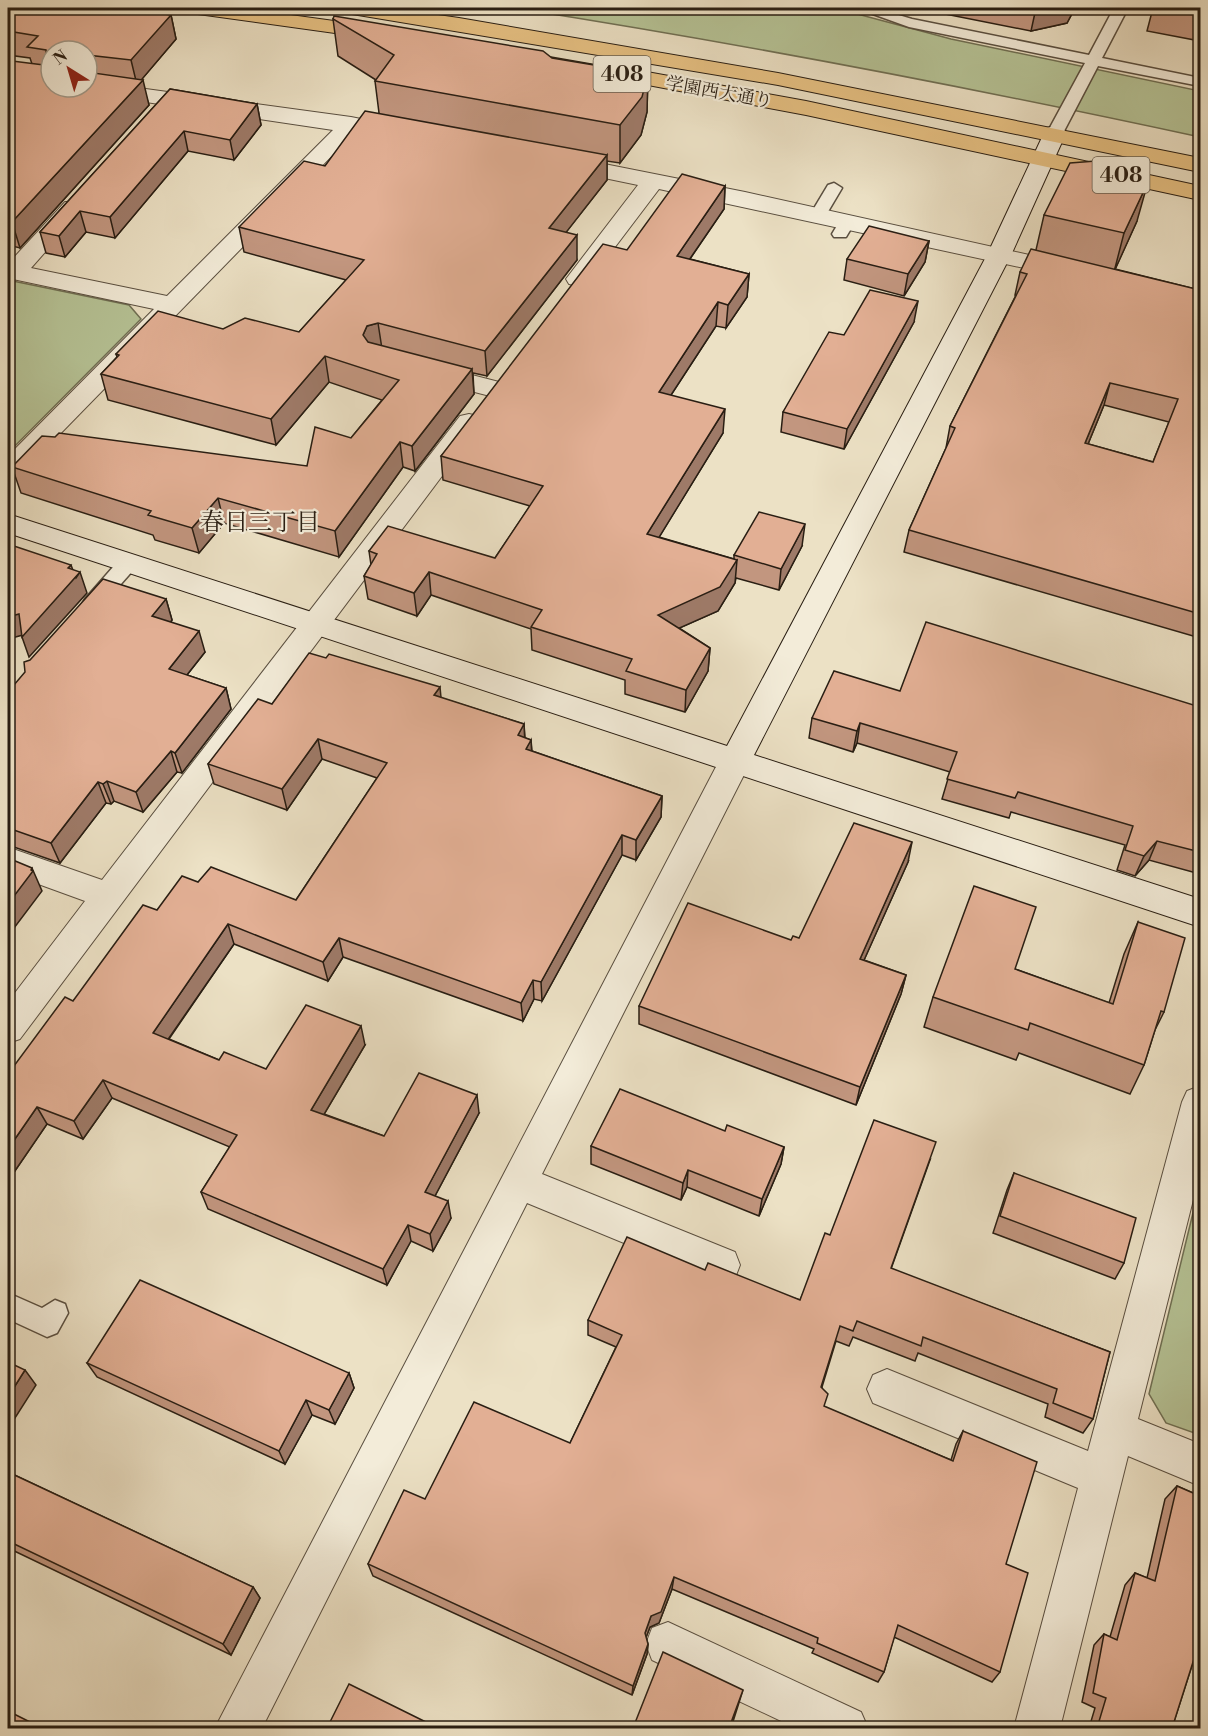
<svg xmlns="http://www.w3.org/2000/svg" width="1208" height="1736" font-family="'Libre Bodoni','Noto Serif JP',serif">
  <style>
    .green { fill: #b6c396; stroke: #707054; stroke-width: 1.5 }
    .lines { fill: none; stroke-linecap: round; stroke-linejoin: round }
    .lane-casing { stroke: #5a4f40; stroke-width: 3 }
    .street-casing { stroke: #5a4f40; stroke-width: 2 }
    .secondary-casing { stroke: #291e13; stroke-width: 2 }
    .highway-casing { stroke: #291e13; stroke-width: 2 }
    .lane { fill: #f3ecd9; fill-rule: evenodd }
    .street { fill: #f3ecd9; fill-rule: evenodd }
    .secondary { fill: #f3ecd9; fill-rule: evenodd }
    .highway { fill: #e6c082; fill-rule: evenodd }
    .wall { fill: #c2967f; stroke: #291e13; stroke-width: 1.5; fill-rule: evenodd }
    .shaded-wall { fill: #9e7a68; stroke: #291e13; stroke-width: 1.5 }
    .building { fill: #e2af94; stroke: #291e13; stroke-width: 1.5; fill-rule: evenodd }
    .labels { text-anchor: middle; stroke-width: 4.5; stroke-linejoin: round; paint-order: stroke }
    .far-street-label { font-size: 18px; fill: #291e13; stroke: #f3ecd9 }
    .shield { fill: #f3ecd9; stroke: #665c4e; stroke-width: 1.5 }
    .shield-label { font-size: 21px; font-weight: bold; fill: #291e13 }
    .neighbourhood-label { font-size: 24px; fill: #291e13; stroke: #f3ecd9 }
  </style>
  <rect width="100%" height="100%" fill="#ece1c5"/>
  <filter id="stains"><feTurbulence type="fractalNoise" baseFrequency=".00333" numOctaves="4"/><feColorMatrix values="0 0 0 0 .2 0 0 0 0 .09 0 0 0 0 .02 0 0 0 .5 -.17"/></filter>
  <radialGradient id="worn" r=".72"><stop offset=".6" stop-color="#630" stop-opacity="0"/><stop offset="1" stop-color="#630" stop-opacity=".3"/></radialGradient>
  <g class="green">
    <path d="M514,8h321l116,31 249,52v46c-227,-49 -456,-93 -686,-129z"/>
    <polygon points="8,280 129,305 141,319 8,453"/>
    <polygon points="1200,1184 1200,1435 1166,1423 1149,1394"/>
  </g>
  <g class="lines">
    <defs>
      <g id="lane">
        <polygon points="856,8 875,8 912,19 1089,55 1114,8 1128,8 1102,58 1200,78 1200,86 1098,66 1063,133 1055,138 1047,133 1085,63 909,27"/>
        <polygon points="834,183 842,188 826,215 824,218 812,218 810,215 828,185"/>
        <polygon points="847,217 855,222 846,237 834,237 832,234 841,219"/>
        <polygon points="128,556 135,558 138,563 135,568 99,609 85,609 82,604 85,599 121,558"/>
        <polygon points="8,1293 42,1308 55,1300 65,1304 68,1313 57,1333 47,1337 8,1319"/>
      </g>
      <g id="street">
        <polygon points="87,81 351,117 406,128 409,133 406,138 398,140 354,133 18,477 8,480 8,456 154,309 8,278 8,264 65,202 81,202 85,207 31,268 167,296 333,130 79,92 76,87 87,87"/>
        <polygon points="564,156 745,192 1070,264 1079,266 1082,271 1079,276 1070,278 659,189 587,284 578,286 569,284 566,279 638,185 556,168 553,163 556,158"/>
        <polygon points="429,364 503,383 507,389 503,395 494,397 420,378 416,372 420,366"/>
        <polygon points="469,414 478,416 482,422 478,428 20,1039 8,1043 8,1002 85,901 8,873 8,851 13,849 102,880 460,416"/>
        <polygon points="735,749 746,753 751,761 542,1174 735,1252 740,1265 735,1278 721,1283 527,1203 262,1728 215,1728 719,761 724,753"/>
        <polygon points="1200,1086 1200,1172 1138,1419 1200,1444 1200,1486 1128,1456 1060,1728 1014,1728 1078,1488 873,1403 867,1389 873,1375 887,1369 1088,1451 1182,1102 1187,1091"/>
        <polygon points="668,1622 861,1712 868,1728 796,1728 652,1660 646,1644 652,1628"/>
      </g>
      <polygon id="secondary" points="1055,126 1063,128 1066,133 1012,253 754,755 1200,899 1200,927 8,533 8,514 727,746 988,253 1044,133 1047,128"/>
      <g id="highway">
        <polygon points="188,8 239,8 378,27 385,29 388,33 385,37 378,39 198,14 191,12"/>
        <polygon points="342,8 389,8 459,18 778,73 1200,158 1200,172 778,85 352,14 345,12"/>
        <polygon points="603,64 806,101 1200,186 1200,200 806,115 595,75 592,70 595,65"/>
      </g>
    </defs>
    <use href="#lane" class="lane-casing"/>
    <use href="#street" class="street-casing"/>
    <use href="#secondary" class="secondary-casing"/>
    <use href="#highway" class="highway-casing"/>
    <use href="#lane" class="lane"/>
    <use href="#street" class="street"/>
    <use href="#secondary" class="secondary"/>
    <use href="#highway" class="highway"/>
  </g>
  <g class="wall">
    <path d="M8,8l154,5 9,2 5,24 -35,41 8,25 -129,143 -12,-3v-179l24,-2 -2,-6 -22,-3zM51,51h36v36h-36z"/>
    <polygon points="915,8 1075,8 1067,23 1031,31"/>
    <polygon points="1153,8 1200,8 1200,41 1147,31"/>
    <polygon points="333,19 648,74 647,112 641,135 620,163 607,161 607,180 566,232 577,260 487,376 473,373 474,394 415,471 403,467 339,557 224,523 199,553 155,540 153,535 21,493 12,467 307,466 351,438 382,400 329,382 276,445 108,400 101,374 117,357 116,354 223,329 299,332 346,280 244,252 239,227 325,166 379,113 375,81 376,80 338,56"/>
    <polygon points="170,89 257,104 261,125 234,160 188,151 115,238 86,232 65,257 46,253 40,232"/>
    <path d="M1140,180l-3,41 -22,48 85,21v348l-296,-86 5,-22 37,-82 4,-22 66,-131h-1l5,-23 16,-22 8,-35zM1104,405l65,17 -16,40 -65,-18z"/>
    <polygon points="725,186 724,209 690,259 749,274 747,297 726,328 716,326 671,395 723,433 659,537 734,559 734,555 802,546 779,590 736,578 735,583 718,611 679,628 710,648 708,671 685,712 625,694 625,680 532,650 531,629 431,595 417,616 368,599 364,576 371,565 369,551 495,558 530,506 443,480 441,456 627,250"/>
    <polygon points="929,241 925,262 904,296 844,280 847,259"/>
    <polygon points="914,322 844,449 781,432 783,412 844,335"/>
    <polygon points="166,599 172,620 171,622 205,652 187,675 226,688 231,709 182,773 177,772 143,812 114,801 111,804 106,803 60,863 14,847 8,849 8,692"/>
    <polygon points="900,691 1200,707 1200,874 1149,860 1135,876 1117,870 1125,845 1011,812 1009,818 942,799 950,772 857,743 853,752 809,738 812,718"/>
    <polygon points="441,698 524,724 525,738 531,740 532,751 662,796 661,817 636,860 622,855 542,1001 534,999 523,1021 343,957 328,981 234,944 169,1039 219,1060 266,1069 365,1045 324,1114 384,1136 479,1113 435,1196 451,1218 433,1251 411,1241 387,1285 208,1209 201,1192 230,1147 112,1098 83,1139 47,1124 8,1181 8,1074 73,1001 157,910 198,882 296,900 377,778 322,759 287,810 214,784 208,764 272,704"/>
    <polygon points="908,862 864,960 906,975 901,994 856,1105 639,1024 639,1006 791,940 799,938"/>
    <polygon points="1138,922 1164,1012 1155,1030 1144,1065 1130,1094 1019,1053 1016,1060 924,1027 933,997 1015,969 1109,1003 1124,954"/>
    <polygon points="725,1131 784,1147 781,1164 759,1216 687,1187 681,1200 591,1164 591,1146"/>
    <polygon points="930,1160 891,1269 1110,1352 1093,1419 1083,1433 1045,1417 1048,1404 918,1353 915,1361 853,1337 849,1346 836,1341 822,1387 824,1407 951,1460 956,1444 963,1431 1006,1564 1000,1672 992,1682 894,1637 884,1672 878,1682 812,1653 814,1649 672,1589 659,1623 650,1627 646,1637 648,1644 647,1654 632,1695 373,1576 368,1564 425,1499 570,1443 616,1347 588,1335 588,1320 705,1270 800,1300 830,1235"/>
    <polygon points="1014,1173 1124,1263 1115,1279 993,1233 1007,1190"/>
    <polygon points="87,1363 349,1373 354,1388 335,1424 312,1415 285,1464 97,1377"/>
    <polygon points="8,1472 253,1587 260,1598 231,1655 8,1548"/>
    <polygon points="1177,1486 1200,1496 1200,1648 1198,1647 1173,1725 1180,1728 1089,1728 1095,1708 1082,1702 1094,1645 1104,1634 1110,1637 1125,1585 1135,1573 1147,1578 1165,1499"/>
  </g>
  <g class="shaded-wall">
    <polygon points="1036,8 1075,8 1067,23 1031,31"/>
    <polygon points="161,9 164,22 171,15 176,39 137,85 131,60"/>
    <polygon points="648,74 647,112 641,135 620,163 620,125"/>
    <polygon points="143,80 149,105 20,248 12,222"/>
    <polygon points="257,104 261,125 234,160 230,140"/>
    <polygon points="184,131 188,151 115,238 110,217"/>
    <polygon points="607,155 607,180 550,253 549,228"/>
    <polygon points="1148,182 1137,221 1114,272 1124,233"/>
    <polygon points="725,186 724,209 676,279 677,256"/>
    <polygon points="80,211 86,232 65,257 59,236"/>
    <polygon points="577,235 577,260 487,376 485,351"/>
    <polygon points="929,241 925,262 904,296 908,274"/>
    <polygon points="749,274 747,297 726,328 728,305"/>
    <polygon points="918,301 914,322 844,449 847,429"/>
    <polygon points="718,302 716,326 658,415 659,392"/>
    <polygon points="378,323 382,349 366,360 363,335 367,326"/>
    <polygon points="325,356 329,382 276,445 271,419"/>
    <polygon points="472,369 474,394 415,471 412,446"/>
    <polygon points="1110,383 1104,405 1079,466 1085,443"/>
    <polygon points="725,409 723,433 647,557 647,534"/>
    <polygon points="400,442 403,467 339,557 335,531"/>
    <polygon points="218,498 224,523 199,553 192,528"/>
    <polygon points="805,524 802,546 779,590 781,569"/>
    <polygon points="737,560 735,583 718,611 657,638 658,615"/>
    <polygon points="71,565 76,578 80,572 87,593 29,657 22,637 23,635 8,639 8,617 68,568"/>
    <polygon points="429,572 431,595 417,616 414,593"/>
    <polygon points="166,599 172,620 158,637 152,616"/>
    <polygon points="199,631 205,652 175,690 169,669"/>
    <polygon points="710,648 708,671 685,712 686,690"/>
    <polygon points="440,687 442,708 434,695"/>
    <polygon points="226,688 231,709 182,773 175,753"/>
    <polygon points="860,723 857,743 853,752 857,731"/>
    <polygon points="524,724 525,745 518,735"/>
    <polygon points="318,739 322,759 287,810 282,789"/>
    <polygon points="531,740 532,760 526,749"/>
    <polygon points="171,751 177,772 143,812 136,792"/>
    <polygon points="107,781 114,801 111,804 103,784"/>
    <polygon points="98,782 106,803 60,863 51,843"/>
    <polygon points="662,796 661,817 636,860 636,840"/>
    <polygon points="8,833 14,847 8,849"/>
    <polygon points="622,835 622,855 542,1001 541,982"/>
    <polygon points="1157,841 1149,860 1135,876 1144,856"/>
    <polygon points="912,842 908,862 856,978 860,959"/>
    <polygon points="32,868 42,891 8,936 8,904"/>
    <polygon points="228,924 234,944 160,1051 153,1033"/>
    <polygon points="339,938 343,957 328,981 323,962"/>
    <polygon points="906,975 901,994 856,1105 860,1087"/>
    <polygon points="533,980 534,999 523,1021 521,1003"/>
    <polygon points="361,1026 365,1045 316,1128 311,1110"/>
    <polygon points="103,1080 112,1098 83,1139 74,1121"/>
    <polygon points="477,1095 479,1113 428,1209 425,1192"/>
    <polygon points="37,1107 47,1124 8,1181 8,1149"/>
    <polygon points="784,1147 781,1164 759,1216 762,1199"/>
    <polygon points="688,1170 687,1187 681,1200 683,1183"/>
    <polygon points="448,1201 451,1218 433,1251 430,1234"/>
    <polygon points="408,1225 411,1241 387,1285 383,1269"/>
    <polygon points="25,1370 36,1385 8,1429 8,1397"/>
    <polygon points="349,1373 354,1388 335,1424 329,1410"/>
    <polygon points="306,1400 312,1415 285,1464 279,1451"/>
    <polygon points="674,1577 672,1589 659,1623 650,1627 644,1643 645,1633 651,1616"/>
    <polygon points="253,1587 260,1598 231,1655 223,1644"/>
    <polygon points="648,1644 647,1654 632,1695 633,1686"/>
    <polygon points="743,1690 731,1728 729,1728"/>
  </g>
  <g class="building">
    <polygon points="8,8 150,8 161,9 158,13 171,15 131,60 87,55 87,51 51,51 51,60 47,60 46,50 27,47 38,36 8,31"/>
    <polygon points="334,16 543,51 552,58 648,74 642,97 620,125 375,81 394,55 333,19"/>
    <polygon points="12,61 44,65 51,64 51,87 87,87 87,72 143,80 12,222 8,221 8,66"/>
    <polygon points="170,89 257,104 230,140 184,131 110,217 80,211 59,236 40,232"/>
    <polygon points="365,111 607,155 549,228 577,235 485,351 378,323 367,326 363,335 368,342 472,369 412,446 400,442 335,531 218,498 192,528 148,515 151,511 12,467 42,436 55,437 59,433 307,466 315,427 351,438 399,380 325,356 271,419 101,374 119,355 116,354 158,311 223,329 245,318 299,332 364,260 239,227 304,161 325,166"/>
    <polygon points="1096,161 1142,171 1138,180 1148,182 1124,233 1044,215 1070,163"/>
    <polygon points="682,174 725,186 677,256 749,274 728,305 718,302 659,392 725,409 647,534 737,560 720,587 658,615 710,648 686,690 626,671 632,659 531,627 542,610 429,572 414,593 364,576 377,554 369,551 388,526 495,558 543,486 441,456 603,244 627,250"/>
    <polygon points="869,226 929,241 908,274 847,259"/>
    <path d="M1031,249l169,41v324l-291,-84 46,-102 -5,-2 77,-152 -7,-2zM1110,383l68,16 -25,63 -68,-19z"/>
    <polygon points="870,290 918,301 847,429 783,412 829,332 844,335"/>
    <polygon points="759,512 805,524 781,569 734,555"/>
    <polygon points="8,544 71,565 68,568 80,572 22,637 19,614 8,617"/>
    <polygon points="103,579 166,599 152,616 199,631 169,669 226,688 175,753 171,751 136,792 107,781 103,784 98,782 51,843 8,828 8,692 25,672 24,662 30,660"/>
    <polygon points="926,622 1200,707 1200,852 1157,841 1144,856 1125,850 1133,826 1018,792 1015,798 947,779 957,752 860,723 857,731 812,718 834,671 900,691"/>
    <polygon points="309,653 326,658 329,654 440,687 434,695 524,724 518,735 531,740 526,749 662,796 636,840 622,835 541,982 533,980 521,1003 339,938 323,962 228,924 153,1033 219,1060 224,1052 266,1069 306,1005 361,1026 311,1110 384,1136 419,1073 477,1095 425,1192 448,1201 430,1234 408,1225 383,1269 201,1192 237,1135 103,1080 74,1121 37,1107 8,1149 8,1074 65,997 73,1001 143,905 157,910 182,876 198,882 211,867 296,900 387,763 318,739 282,789 208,764 258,699 272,704"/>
    <polygon points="854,823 912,842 860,959 906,975 860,1087 639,1006 688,903 791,940 793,936 799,938"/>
    <polygon points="8,858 32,868 31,870 33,871 8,904"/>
    <polygon points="974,886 1036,907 1015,969 1113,1004 1138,922 1185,938 1164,1012 1161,1011 1144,1065 1030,1023 1028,1030 933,997"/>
    <polygon points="620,1089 725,1131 727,1125 784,1147 762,1199 688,1170 683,1183 591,1146"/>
    <polygon points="874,1120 936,1142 891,1268 1110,1352 1093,1419 1053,1403 1057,1389 923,1337 921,1346 857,1321 853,1331 840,1326 821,1387 828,1394 824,1406 953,1461 963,1431 1037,1462 1006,1564 1028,1573 1000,1672 898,1625 884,1672 817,1643 818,1638 674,1577 661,1612 651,1616 645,1633 648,1644 633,1686 368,1564 404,1490 425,1499 474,1402 570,1443 622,1335 588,1320 627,1237 705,1270 708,1263 800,1300 825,1233 830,1235"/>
    <polygon points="1014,1173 1136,1218 1124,1263 1000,1216"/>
    <polygon points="140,1280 349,1373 329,1410 306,1400 279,1451 87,1363"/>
    <polygon points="8,1362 25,1370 8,1397"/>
    <polygon points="8,1472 253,1587 223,1644 8,1541"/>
    <polygon points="1177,1486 1200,1496 1200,1640 1173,1725 1180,1728 1097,1728 1106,1698 1093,1693 1104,1634 1117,1640 1135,1573 1155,1581"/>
    <polygon points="663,1652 743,1690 729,1728 633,1728"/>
    <polygon points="349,1684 438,1728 327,1728"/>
    <polygon points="8,1711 42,1728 8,1728"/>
  </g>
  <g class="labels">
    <g class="far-street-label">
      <text transform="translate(719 92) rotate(10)" y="6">学園西大通り</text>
    </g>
    <g class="shield">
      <rect x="593.5" y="56" width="57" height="36" rx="4.5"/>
      <rect x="1092.5" y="157" width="57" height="36" rx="4.5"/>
    </g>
    <g class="shield-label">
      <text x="622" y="81">408</text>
      <text x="1121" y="182">408</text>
    </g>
    <g class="neighbourhood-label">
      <text x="260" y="530">春日三丁目</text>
    </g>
  </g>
  <rect width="1208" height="1736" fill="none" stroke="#ece1c5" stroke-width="30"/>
  <rect x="9" y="9" width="1190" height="1718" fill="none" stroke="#291e13" stroke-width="3"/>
  <rect x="15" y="15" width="1178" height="1706" fill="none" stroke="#291e13" stroke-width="1.5"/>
  <g transform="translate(69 69) rotate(323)"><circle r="28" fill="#f3ecd9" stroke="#a29a8a" stroke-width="1.5"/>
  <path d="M0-4.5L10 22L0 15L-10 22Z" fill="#8f2418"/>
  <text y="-9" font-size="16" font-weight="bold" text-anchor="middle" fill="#291e13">N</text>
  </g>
  <rect width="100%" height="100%" filter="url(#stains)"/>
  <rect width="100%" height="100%" fill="url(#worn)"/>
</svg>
